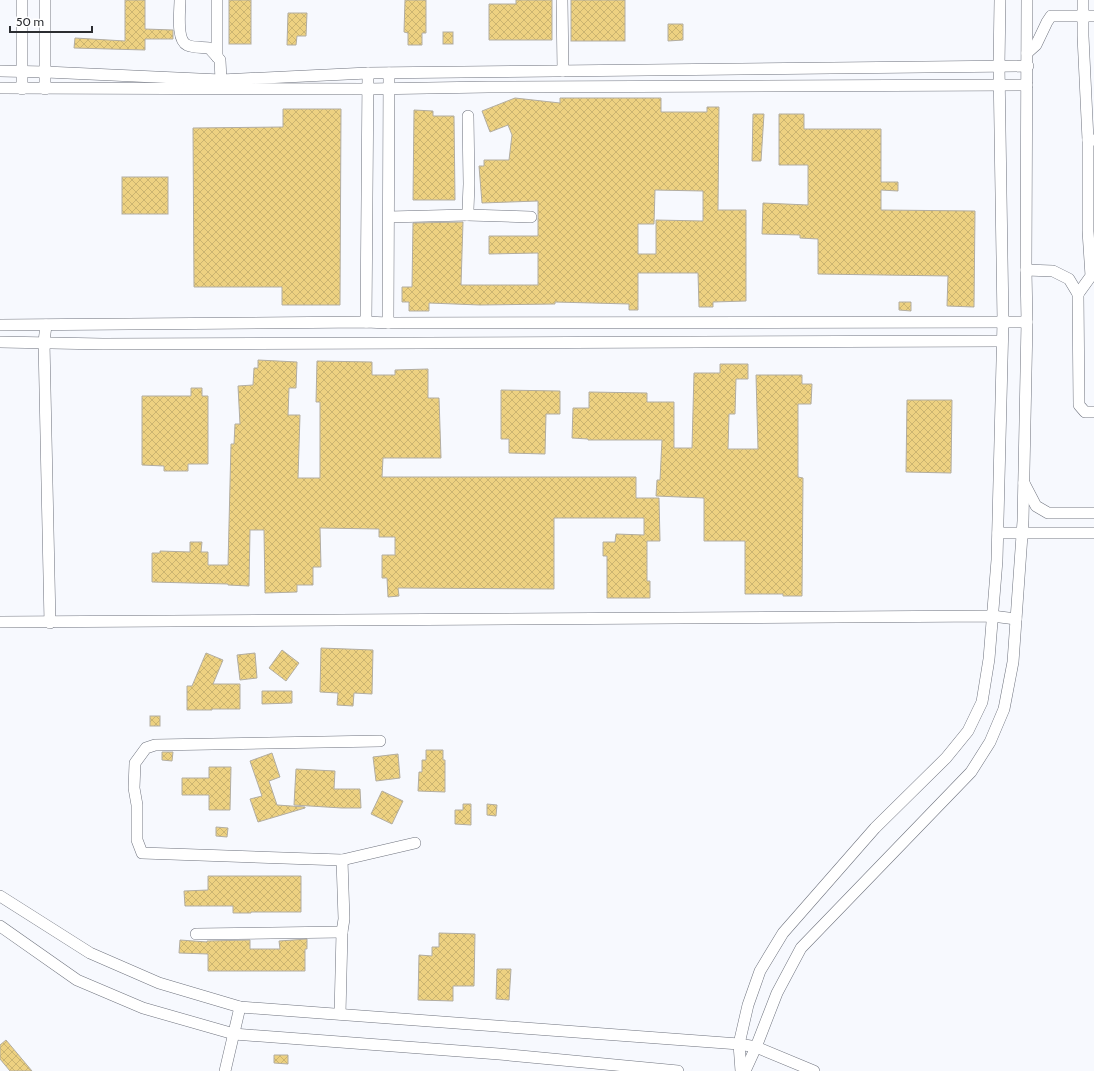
<svg xmlns="http://www.w3.org/2000/svg" width="1094" height="1071" font-family="Cabin,sans-serif">
  <style>
    .building { fill: url(#building-cross-hatch); stroke: #b2ada1; fill-rule: evenodd }
    .lines { fill: none; stroke-linecap: round; stroke-linejoin: round }
    .minor-casing { stroke: #6f737e; stroke-width: 12 }
    .minor { stroke: #fff; stroke-width: 11 }
  </style>
  <defs>
    <pattern id="building-cross-hatch" width="8" height="8" patternUnits="userSpaceOnUse"><rect width="8" height="8" fill="#edd181"/><path d="M0 0l8 8M0 8l8-8" fill="none" stroke="#cbb470"/></pattern>
  </defs>
  <rect width="100%" height="100%" fill="#f7f9fe"/>
  <g class="building">
    <polygon points="125,0 145,0 145,29 173,30 173,39 145,39 145,50 74,48 75,38 125,41"/>
    <rect x="229" y="0" width="22" height="44"/>
    <polygon points="405,0 426,0 426,33 422,33 422,45 408,45 408,33 404,32"/>
    <polygon points="516,0 552,0 552,40 489,40 489,4 516,4"/>
    <rect x="571" y="0" width="54" height="41"/>
    <polygon points="288,13 307,13 306,36 297,36 296,45 287,45"/>
    <polygon points="668,24 683,24 683,40 668,41"/>
    <rect x="443" y="32" width="10" height="12"/>
    <path d="M515,98l45,5v-5h101v14h46v-5h12l-1,103h28v91l-33,1v5h-14l-1,-34h-60v37h-9v-6l-74,-2v2l-75,1 -51,-2v8h-20v-9h-7v-15h10l1,-64 50,-1 -2,63h77v-32l-49,1v-18h49v-35l-56,2 -3,-37h5v-6h25l3,-25 -4,-10 -18,7 -8,-21zM655,190l48,1v30l-47,-1v34h-18v-30h16z"/>
    <polygon points="283,109 341,109 340,305 282,305 282,287 194,287 193,128 283,127"/>
    <polygon points="414,110 433,111 433,116 454,116 455,200 413,200"/>
    <polygon points="753,114 764,114 761,161 752,161"/>
    <polygon points="779,114 804,114 804,129 881,129 881,182 898,182 898,191 881,190 881,210 975,211 974,307 947,306 948,276 818,274 818,239 800,238 800,235 762,234 763,203 808,205 808,165 779,165"/>
    <rect x="122" y="177" width="46" height="37"/>
    <polygon points="899,302 911,302 911,311 899,310"/>
    <polygon points="258,360 297,362 296,388 289,388 288,415 300,415 298,478 320,478 320,402 316,402 317,361 372,362 372,375 395,375 395,370 428,369 428,398 439,398 441,458 383,458 382,477 636,477 636,498 659,498 660,541 647,541 647,581 650,581 650,598 607,598 607,556 603,556 603,542 615,542 616,534 644,535 644,518 554,518 554,589 398,588 399,596 388,597 387,578 382,578 382,555 395,555 395,537 379,537 379,529 320,528 321,567 313,567 313,585 297,585 297,592 265,593 264,530 250,530 249,586 228,585 228,584 152,582 152,553 160,553 160,551 190,552 190,542 202,542 201,552 208,552 208,565 228,565 231,444 234,444 235,424 240,424 238,386 253,385 254,368 258,368"/>
    <polygon points="720,364 748,364 748,379 736,379 735,414 729,414 728,449 758,449 756,375 802,375 802,384 812,384 811,404 798,404 798,477 803,478 802,596 783,596 783,594 745,594 745,541 704,541 704,498 656,496 657,480 660,480 662,440 588,440 588,439 572,438 573,408 589,408 589,392 647,393 647,402 674,402 674,448 692,448 694,373 720,373"/>
    <polygon points="191,388 202,388 202,396 208,396 208,464 188,464 188,471 164,471 164,466 142,465 142,396 191,396"/>
    <polygon points="501,390 560,391 560,414 546,414 545,454 509,453 509,439 501,439"/>
    <polygon points="907,400 952,400 951,473 906,472"/>
    <polygon points="321,648 373,650 372,694 354,693 353,706 337,705 338,693 320,692"/>
    <polygon points="282,650 299,663 286,681 269,668"/>
    <polygon points="206,653 223,660 213,684 240,684 240,709 212,709 212,710 187,710 187,686 192,686"/>
    <polygon points="255,653 257,678 240,680 237,655"/>
    <polygon points="262,691 292,691 292,703 262,704"/>
    <rect x="150" y="716" width="10" height="10"/>
    <polygon points="426,750 443,750 443,760 445,760 445,792 418,791 419,772 422,772 422,760 426,760"/>
    <polygon points="162,752 173,752 172,761 162,760"/>
    <polygon points="272,753 280,777 269,781 277,805 305,807 305,808 258,822 250,799 262,796 250,761"/>
    <polygon points="398,754 400,778 376,781 373,757"/>
    <polygon points="209,767 231,767 230,810 209,810 209,795 182,795 182,778 209,778"/>
    <polygon points="296,769 335,771 334,789 360,789 361,808 342,808 294,805"/>
    <polygon points="382,791 403,801 392,824 371,814"/>
    <polygon points="463,804 471,804 471,825 455,824 455,810 463,810"/>
    <polygon points="487,804 497,805 496,816 487,815"/>
    <polygon points="216,827 228,828 227,837 216,836"/>
    <polygon points="208,876 301,876 301,912 251,912 251,913 233,913 233,906 185,906 184,891 208,890"/>
    <polygon points="439,933 475,934 474,986 453,986 453,1001 418,1000 419,955 432,956 432,947 439,947"/>
    <polygon points="307,939 307,949 305,949 305,971 208,971 208,954 179,953 180,940 207,942 207,941 250,940 250,949 280,949 279,941"/>
    <polygon points="497,969 511,969 509,1000 496,999"/>
    <polygon points="6,1040 32,1071 10,1071 0,1059 0,1045"/>
    <polygon points="274,1055 288,1055 288,1064 274,1063"/>
  </g>
  <g class="lines">
    <defs>
      <g id="minor">
        <polyline points="22,0 22,89"/>
        <path d="M180,0c0,11 -4,40 7,45 6,3 16,2 22,3l11,12 1,20"/>
        <polyline points="562,0 563,71"/>
        <polyline points="1083,0 1083,36 1088,140"/>
        <polyline points="1027,53 1036,45 1047,22 1051,16 1094,16"/>
        <polyline points="217,57 217,0"/>
        <polyline points="0,71 46,72 221,80 368,73 1028,66"/>
        <polyline points="0,88 368,89 488,87 1027,85"/>
        <polyline points="45,89 45,0"/>
        <polyline points="467,215 531,217"/>
        <polyline points="389,217 467,215 468,210 469,184 468,116"/>
        <polyline points="1026,270 1053,271 1069,279 1078,294 1079,405 1085,412 1094,412"/>
        <polyline points="1078,294 1091,276 1088,231 1088,140 1094,140"/>
        <polyline points="366,322 368,73"/>
        <polyline points="388,323 389,73"/>
        <polyline points="0,325 366,322 388,323 1027,322"/>
        <polyline points="46,325 44,342 50,623"/>
        <polyline points="0,342 103,344 1002,341"/>
        <polyline points="1024,483 1036,506 1048,513 1094,513"/>
        <polyline points="998,533 1094,533"/>
        <polyline points="0,622 992,616 1016,619"/>
        <polyline points="380,741 155,745 146,748 135,763 134,788 137,805 137,840 142,853 342,860 415,843"/>
        <polyline points="0,896 90,953 159,983 240,1007 739,1044 756,1047 814,1071"/>
        <polyline points="0,926 77,980 143,1008 234,1034 499,1054 678,1071"/>
        <polyline points="196,934 342,932"/>
        <polyline points="340,1014 342,932 344,919 342,860"/>
        <polyline points="225,1071 240,1007"/>
        <polyline points="741,1071 739,1044 748,1005 760,971 783,933 875,828 946,758 968,731 982,702 989,659 997,560 1003,321 999,66 1000,0"/>
        <polyline points="745,1071 756,1047 777,993 801,948 971,772 990,742 1004,709 1013,662 1023,521 1027,322 1026,270 1027,0"/>
      </g>
    </defs>
    <use href="#minor" class="minor-casing"/>
    <use href="#minor" class="minor"/>
  </g>
  <path d="M10 26v6h82v-6" fill="none" stroke="#2b2d31" stroke-width="2"/>
  <text x="16" y="26" font-size="12" fill="#2b2d31" stroke="#ffffff" stroke-width="3" paint-order="stroke">50 m</text>
</svg>
